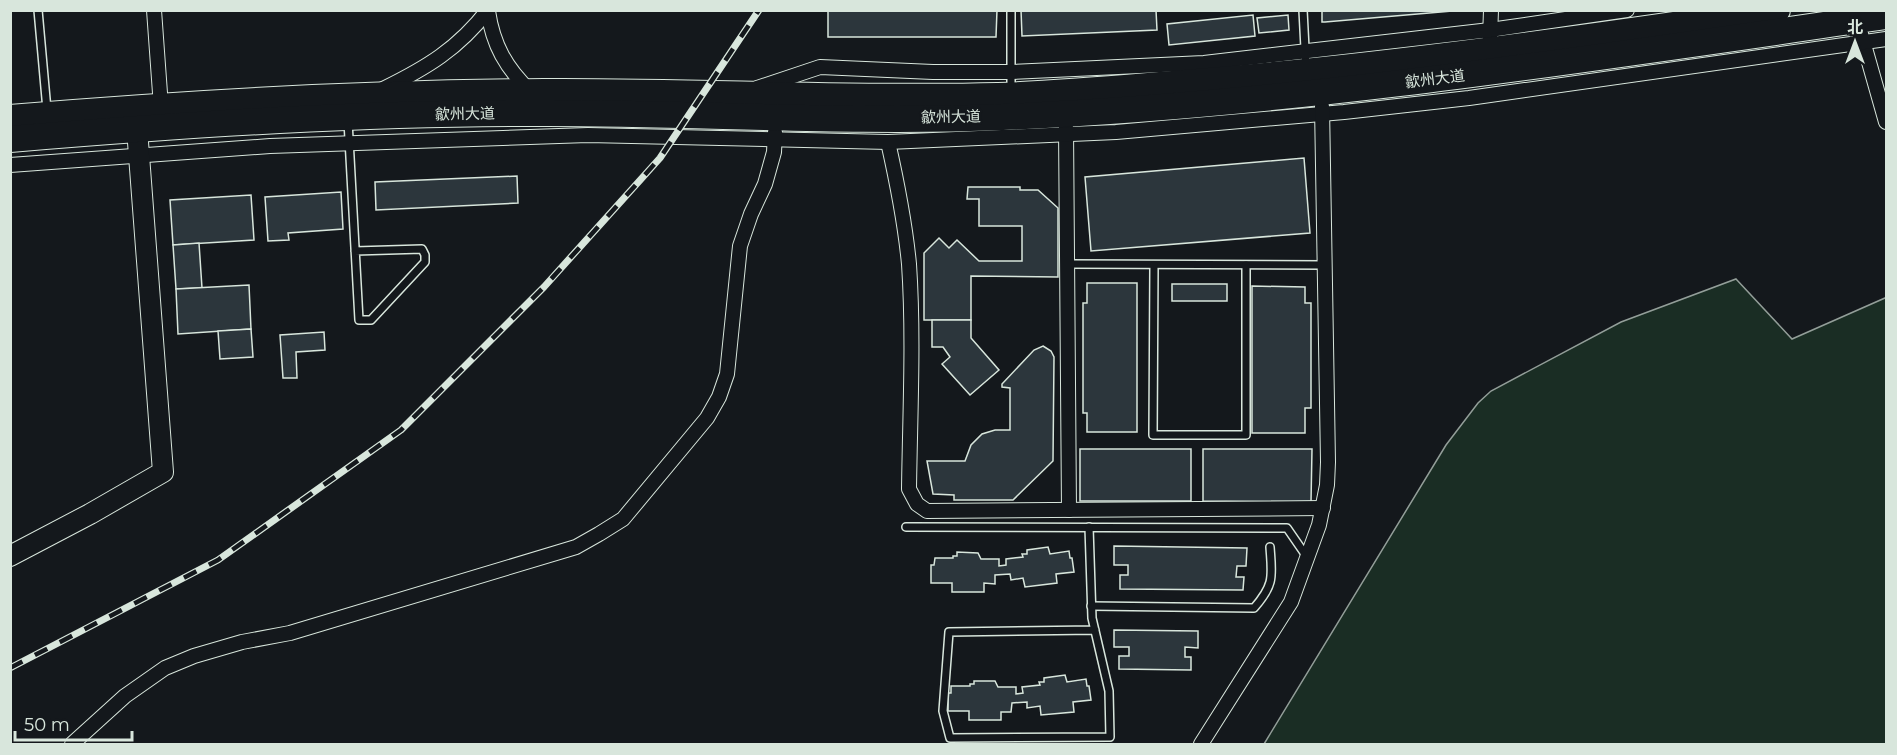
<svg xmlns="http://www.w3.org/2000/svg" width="1897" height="755" font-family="Montserrat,'Noto Sans SC',sans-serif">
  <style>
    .green { fill: #1a2d24; stroke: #939e99; stroke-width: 1.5 }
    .building { fill: #2c363c; stroke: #d8e6dc; stroke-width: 1.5 }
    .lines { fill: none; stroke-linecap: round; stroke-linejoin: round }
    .lane-casing { stroke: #d8e6dc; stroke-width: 10 }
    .street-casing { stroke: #d8e6dc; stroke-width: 16 }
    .secondary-casing { stroke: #d8e6dc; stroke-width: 22 }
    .highway-casing { stroke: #d8e6dc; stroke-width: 28 }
    .lane { stroke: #14181c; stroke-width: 7 }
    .street { stroke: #14181c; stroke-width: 14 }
    .secondary { stroke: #14181c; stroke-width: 20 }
    .highway { stroke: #14181c; stroke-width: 26 }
    .rail-casing { stroke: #d8e6dc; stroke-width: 7 }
    .rail { stroke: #14181c; stroke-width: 4.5; stroke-dasharray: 14; stroke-linecap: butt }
    .labels { text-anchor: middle; stroke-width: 4.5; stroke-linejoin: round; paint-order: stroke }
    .street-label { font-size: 15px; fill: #d8e6dc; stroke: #14181c }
  </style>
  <rect width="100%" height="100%" fill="#14181c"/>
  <polygon class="green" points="1736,279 1792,339 1885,298 1886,299 1886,744 1264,744 1446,445 1478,403 1491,391 1621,322"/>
  <g class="building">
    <polygon points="828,10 997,10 996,37 828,37"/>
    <polygon points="1021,10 1156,10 1157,30 1022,36"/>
    <polygon points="1322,10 1464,10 1325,22 1322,22"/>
    <polygon points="1253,15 1255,36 1169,45 1167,24"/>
    <polygon points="1288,15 1289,30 1259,33 1257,18"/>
    <polygon points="1304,158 1310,233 1091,251 1085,177"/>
    <polygon points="517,176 518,203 376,210 375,182"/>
    <polygon points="968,187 1020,187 1020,190 1038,190 1058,208 1058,277 971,276 971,320 924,320 924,253 939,238 949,248 957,240 979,261 1022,261 1022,226 979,226 979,199 967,199"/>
    <polygon points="341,192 343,229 288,233 289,240 268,241 265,197"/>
    <polygon points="251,195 254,240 173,245 170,200"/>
    <polygon points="199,243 202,288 176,289 173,245"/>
    <polygon points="1087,283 1137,283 1137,432 1087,432 1087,413 1083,413 1083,303 1087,303"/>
    <rect x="1172" y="284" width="55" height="17"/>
    <polygon points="249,285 251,329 178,334 176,289"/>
    <polygon points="1252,286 1305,287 1305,303 1311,303 1311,408 1305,408 1305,433 1252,433"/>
    <polygon points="932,320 971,320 971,338 999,370 970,395 942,364 950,357 943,347 932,347"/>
    <polygon points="251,329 253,357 220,359 218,331"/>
    <polygon points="324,332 325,350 296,352 297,378 283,378 280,335"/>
    <polygon points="1043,346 1051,351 1054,357 1053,461 1013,500 954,500 954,495 933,494 927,461 965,461 971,445 982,434 995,430 1010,430 1010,388 1002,387 1002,384 1034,350"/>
    <rect x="1080" y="449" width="111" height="52"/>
    <polygon points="1203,449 1312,449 1311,502 1203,501"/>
    <polygon points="1114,546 1247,548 1246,566 1237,566 1236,577 1244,577 1243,590 1120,589 1120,575 1128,575 1128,565 1114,565"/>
    <polygon points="1048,547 1050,554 1069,551 1070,558 1072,558 1074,572 1056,574 1057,583 1025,587 1023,578 1011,580 1010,574 995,575 995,584 984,583 984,592 952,592 952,583 931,583 931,565 934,565 935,558 953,558 953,556 957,556 957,552 978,553 981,559 999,559 999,566 1006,565 1006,559 1023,557 1022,554 1027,554 1027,550"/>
    <polygon points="1114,630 1198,631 1198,648 1185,647 1185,657 1191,657 1191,670 1119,669 1119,656 1129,656 1129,647 1114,647"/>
    <polygon points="1065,675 1067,682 1086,679 1087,686 1089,686 1091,700 1073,702 1074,712 1041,715 1040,706 1027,708 1027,702 1012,703 1011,712 1001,712 1001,720 969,720 969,711 948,711 948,693 951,693 951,686 970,686 970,684 974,684 974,681 995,681 998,687 1016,687 1016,694 1023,693 1022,687 1040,685 1039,682 1044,682 1044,678"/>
  </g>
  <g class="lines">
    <defs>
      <g id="lane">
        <polyline points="38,10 47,110"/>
        <polyline points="1011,10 1011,92"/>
        <polyline points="1303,10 1306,68"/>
        <polyline points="348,121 359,320 371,320 425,262 425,255 422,249 355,251"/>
        <polyline points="1067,264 1324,265"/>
        <polyline points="1154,265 1153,435 1246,435 1246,265"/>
        <polyline points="906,527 1287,528 1307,557"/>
        <polyline points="1089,527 1092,618 1109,691 1110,737 950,738 943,711 949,632 1095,630"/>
        <path d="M1091,606l163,2c21,-24 18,-32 16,-61"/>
      </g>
      <g id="street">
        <polyline points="154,10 161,107"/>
        <path d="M488,11c5,34 18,57 43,81"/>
        <polyline points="1861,34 1886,122"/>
        <polyline points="1490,38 1491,10"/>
        <polyline points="757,88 820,67 933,72 1011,72 1204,63 1490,30 1627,10"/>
        <path d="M383,89c43,-21 75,-40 105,-79"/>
        <polyline points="1066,127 1069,510"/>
        <path d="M888,142c9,40 17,80 21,122 5,74 1,150 0,225l8,15 10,7 396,-3"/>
        <polyline points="10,165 270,146 588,135 888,142 1116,132 1344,112 1469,98 1886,39"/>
        <polyline points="72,744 125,696 165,668 194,656 242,642 290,633 576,547 599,534 623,519 707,418 719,397 727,374 740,246 751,214 765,184 774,152 775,132"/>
        <polyline points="1201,744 1291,602 1319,525 1327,485 1328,462 1322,106"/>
      </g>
      <polyline id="secondary" points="10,556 90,514 163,472 137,129"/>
      <g id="highway">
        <path d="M10,118c178,-15 356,-25 534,-26 152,-1 303,8 454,4 63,-2 125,-8 187,-13 199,-16 395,-44 592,-73"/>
        <path d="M10,139c180,-15 359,-27 539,-26 151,0 303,10 454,4 297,-13 590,-59 883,-101"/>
      </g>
    </defs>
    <use href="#lane" class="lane-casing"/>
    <use href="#street" class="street-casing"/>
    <use href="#secondary" class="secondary-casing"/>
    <use href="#highway" class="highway-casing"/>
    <use href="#lane" class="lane"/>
    <use href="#street" class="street"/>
    <use href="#secondary" class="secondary"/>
    <use href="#highway" class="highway"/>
    <defs>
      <polyline id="rail" points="10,668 218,560 401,430 544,287 660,158 759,10"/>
    </defs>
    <use href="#rail" class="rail-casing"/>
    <use href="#rail" class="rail"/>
  </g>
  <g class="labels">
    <g class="street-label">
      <text transform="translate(1435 79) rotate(-7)" y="5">歙州大道</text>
      <text transform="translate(465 114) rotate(-1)" y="5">歙州大道</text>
      <text transform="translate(951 117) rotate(-1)" y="5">歙州大道</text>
    </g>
  </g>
  <rect width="1897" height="755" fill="none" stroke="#d8e6dc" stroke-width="24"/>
  <g transform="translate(1855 42)" stroke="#14181c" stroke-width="4.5" paint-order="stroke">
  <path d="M0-4.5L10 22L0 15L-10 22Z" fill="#d8e6dc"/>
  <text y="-9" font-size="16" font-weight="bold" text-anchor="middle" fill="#d8e6dc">北</text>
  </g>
  <path d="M15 731v9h117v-9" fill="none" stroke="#d8e6dc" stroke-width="3"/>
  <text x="24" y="731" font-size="18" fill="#d8e6dc" stroke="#14181c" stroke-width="4.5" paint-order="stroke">50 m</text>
</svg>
